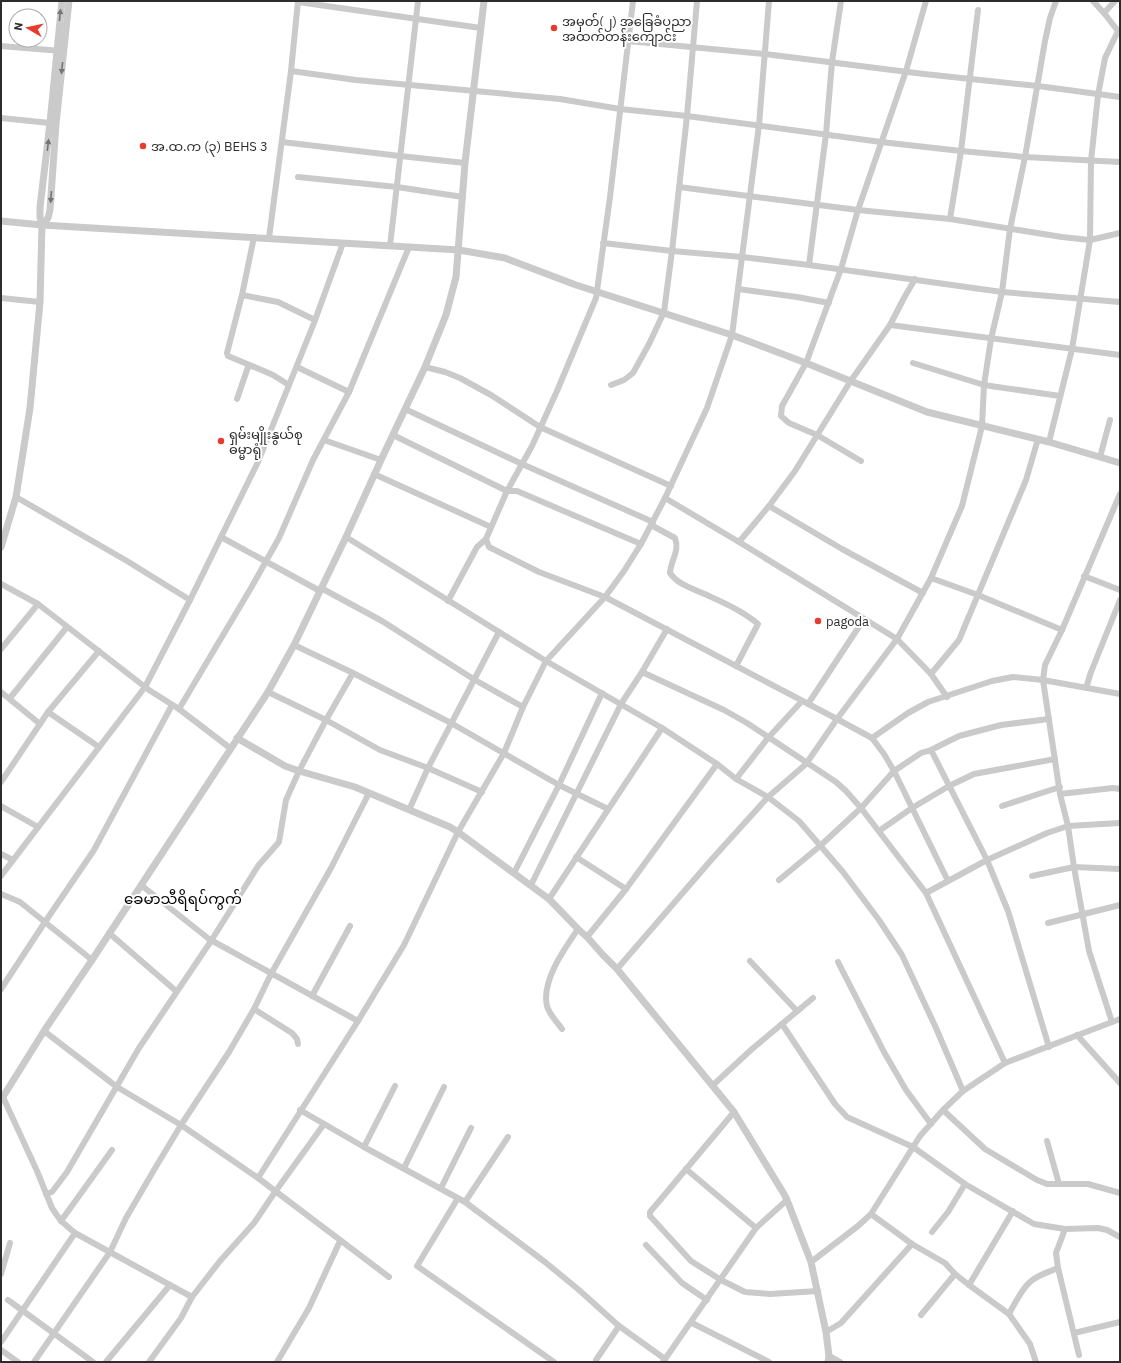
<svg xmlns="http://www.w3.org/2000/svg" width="1121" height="1363" font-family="'IBM Plex Sans','Noto Sans Myanmar',sans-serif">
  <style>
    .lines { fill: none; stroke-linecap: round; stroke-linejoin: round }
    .minor { stroke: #cacaca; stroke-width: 6 }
    .tertiary { stroke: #cacaca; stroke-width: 7 }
    .oneway { fill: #747474 }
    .poi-dot { fill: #e73c2d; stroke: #fff; stroke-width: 1.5 }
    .labels { text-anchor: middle; stroke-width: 4; stroke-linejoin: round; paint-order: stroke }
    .poi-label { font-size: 13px; fill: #2d2d2d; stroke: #fff; text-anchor: start }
    .quarter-label { font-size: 15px; fill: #000; stroke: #fff }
  </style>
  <rect width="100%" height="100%" fill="#fff"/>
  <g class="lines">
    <g class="minor">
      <polyline points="633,1 610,197 596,298 557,391 532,446 507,491 486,539 489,547 539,572 605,597 837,719 872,738 884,754 894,771 948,881"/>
      <polyline points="1093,1 1104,13"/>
      <polyline points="298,2 481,28"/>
      <polyline points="628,41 765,54 924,74 1038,86 1120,97"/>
      <polyline points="1,46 61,51"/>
      <polyline points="291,71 356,80 560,99 620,109 687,116 881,142 961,151 1025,157 1120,162"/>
      <polyline points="1,118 50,123"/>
      <polyline points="282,142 400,156 465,163"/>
      <polyline points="298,177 397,187 463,197"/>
      <polyline points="679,187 858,210 950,219 1062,237 1090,240 1120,233"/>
      <polyline points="950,219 961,151 978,10"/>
      <polyline points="269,238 291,71 298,1"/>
      <polyline points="603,243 672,251 742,257 809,265 1002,292 1120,302"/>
      <polyline points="390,246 418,1"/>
      <polyline points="809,265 826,134 832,62 841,1"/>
      <polyline points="738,289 797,297 829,303"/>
      <polyline points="242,295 254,237"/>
      <polyline points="1,298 40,302"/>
      <polyline points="890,325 1120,355"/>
      <polyline points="913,363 984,385 1060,396"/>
      <polyline points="252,366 228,356 227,353 242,295 278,302 315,320"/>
      <polyline points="297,367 349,392"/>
      <polyline points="425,367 445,372 460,378 491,395 540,427 671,486"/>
      <polyline points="611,385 624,380 633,373 649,344 664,312 672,251 687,116 697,1"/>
      <polyline points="237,399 248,367 252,366 273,375 289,385"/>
      <polyline points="405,409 522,464 653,522"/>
      <polyline points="393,435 507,491 517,491 641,544"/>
      <polyline points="324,440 381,460"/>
      <polyline points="1049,442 1072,349 1090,240 1091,161 1098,95 1105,58 1118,31 1104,13 1115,1"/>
      <polyline points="1100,457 1110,420"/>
      <polyline points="861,461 817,435 789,423 781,416 782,406 806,363 841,269 858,210 906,71 926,1"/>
      <polyline points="374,474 491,527"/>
      <polyline points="16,497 127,561 190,600"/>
      <polyline points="665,498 739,542 897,639 931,674 947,697"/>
      <polyline points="769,506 842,549 923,593"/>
      <path d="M651,525l24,13c5,13 -4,21 -5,35 8,12 24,16 37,22 17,8 36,16 51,29l-22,42"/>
      <polyline points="221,537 320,591"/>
      <polyline points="346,537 546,661 662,728 717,764 736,779 768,797 799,821 843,872 879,920 902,955 936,1028 963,1091"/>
      <polyline points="739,542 769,506 795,471 850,382 890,325 904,298 915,279"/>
      <polyline points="1084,576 1120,590"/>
      <polyline points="931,578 978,595 1062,630"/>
      <polyline points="1,584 38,604 149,690 179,709 230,748"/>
      <polyline points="321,588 382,621 475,680 523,707"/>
      <polyline points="448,601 477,547 486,539"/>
      <polyline points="294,645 353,673 451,723 559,785 608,809"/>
      <polyline points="1,649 38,604"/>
      <polyline points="642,672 724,710 747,723 836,782 846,791 861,808 926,893 1005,1063"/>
      <polyline points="931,674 959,640 1026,480 1038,439"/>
      <polyline points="1086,688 1091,672 1120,600"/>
      <polyline points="1,692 40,724"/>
      <polyline points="268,692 326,720 380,750 428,768 482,792"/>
      <polyline points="10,698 67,627"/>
      <polyline points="808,704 864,619"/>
      <polyline points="179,709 251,588 279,538 313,460 349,392 409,247"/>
      <polyline points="48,712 99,747"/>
      <polyline points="872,738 908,713 928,702 992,681 1013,677 1043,680 1120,694"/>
      <polyline points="931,750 959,736 1001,725 1049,719"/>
      <polyline points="736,779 768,738 802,701"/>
      <polyline points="1,782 48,712 99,651"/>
      <polyline points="1060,794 1113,788 1120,789"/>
      <polyline points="1,806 38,827"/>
      <polyline points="1002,806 1060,787"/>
      <polyline points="409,810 428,768 499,632"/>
      <polyline points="879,831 912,808 949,786 974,774 1055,759"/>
      <polyline points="1,854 13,860"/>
      <polyline points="576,857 626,889"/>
      <polyline points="514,873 559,785 602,693"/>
      <polyline points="1,876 145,687 190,600 258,462 314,323 343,243"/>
      <polyline points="1032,876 1074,867 1120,869"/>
      <polyline points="779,880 820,846 861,808 894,771 921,753 931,750 987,860 1008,911 1049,1047"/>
      <polyline points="141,885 209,939 358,1021"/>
      <polyline points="531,885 621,704 642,672 667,629"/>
      <polyline points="926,893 987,860 1047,833 1068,826 1120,823"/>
      <polyline points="1,894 20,902 92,960"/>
      <polyline points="549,899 662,728"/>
      <polyline points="1048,923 1120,905"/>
      <polyline points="109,933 176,991"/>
      <polyline points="587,937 626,889 717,764"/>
      <polyline points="750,961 797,1011"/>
      <polyline points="838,962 884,1052 906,1090 931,1124"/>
      <polyline points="617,969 712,859 768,797 806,764 837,719 897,639 931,578 962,506 982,426 984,385 991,339 1002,292 1010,229 1025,157 1045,41 1050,18 1056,1"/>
      <polyline points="1,989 45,922 94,850 172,705"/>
      <polyline points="312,996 350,926"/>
      <polyline points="254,1009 292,1033 297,1039 298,1044"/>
      <polyline points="1112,1022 1089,951 1074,867 1068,826 1060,794 1043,680 1045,665 1062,630 1120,494"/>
      <polyline points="782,1024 835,1104 847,1117 913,1147 965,1184 1034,1224 1065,1229 1098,1228 1107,1230 1120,1237"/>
      <path d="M562,1029c-5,-7 -13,-15 -15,-23 -6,-25 18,-58 31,-77"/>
      <polyline points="44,1031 117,1087 181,1125 258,1178 389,1277"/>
      <polyline points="1077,1035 1120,1083"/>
      <polyline points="713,1085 752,1049 813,998"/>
      <polyline points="1,1096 3,1097 37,1171 52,1208 61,1221 75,1233 192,1297"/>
      <polyline points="300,1110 364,1147 465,1202 545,1262 579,1290 619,1326 665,1359"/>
      <polyline points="943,1110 985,1149 1037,1180 1047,1184 1088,1184 1120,1193"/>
      <polyline points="734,1112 661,1199 650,1212 650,1216 691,1261 721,1280 745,1292 770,1294 818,1291"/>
      <polyline points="1047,1141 1059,1184"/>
      <polyline points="364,1147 395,1086"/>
      <polyline points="404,1168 444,1087"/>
      <polyline points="686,1169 756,1228"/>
      <polyline points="258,1178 358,1021 404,945 458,832 504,753 523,707 546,661 605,597 624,571 641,544 665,498 707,408 732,335 759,125 769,1"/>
      <polyline points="441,1188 471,1128"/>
      <polyline points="46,1194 52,1192 67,1172 139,1048 211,941 258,866 279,842 286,800 299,771 326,720 353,673"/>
      <polyline points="458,1198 417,1266 554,1362"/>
      <polyline points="465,1202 508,1137"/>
      <polyline points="871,1214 912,1244 945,1263 955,1274 969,1285 1009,1314 1030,1344 1036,1362"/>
      <polyline points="61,1221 112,1150"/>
      <polyline points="1065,1229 1056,1253 1058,1268 1079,1355"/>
      <polyline points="932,1232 948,1212 965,1184"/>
      <polyline points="646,1245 682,1283 707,1300"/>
      <polyline points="811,1262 858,1226 871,1214 920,1136 943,1110 963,1091 1005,1063 1120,1019"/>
      <polyline points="1,1274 10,1243"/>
      <polyline points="969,1285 1013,1211"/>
      <polyline points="8,1300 93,1362"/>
      <path d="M1009,1314c6,-11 12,-24 21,-32 7,-7 19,-10 28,-14"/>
      <polyline points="921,1315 955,1274"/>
      <polyline points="692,1323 769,1362"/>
      <polyline points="826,1332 841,1323 912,1244"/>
      <polyline points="1074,1333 1120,1322"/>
      <polyline points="1,1342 75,1233"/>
      <polyline points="1,1350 18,1362"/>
      <polyline points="829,1356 840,1362"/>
      <polyline points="596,1360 619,1326"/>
      <polyline points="34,1362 110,1252 126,1218 154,1170 181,1125 229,1052 254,1009 271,974 331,868 369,793"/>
      <polyline points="106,1362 170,1285"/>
      <polyline points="149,1362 181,1318 192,1297 220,1261 254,1223 275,1192 324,1124"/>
      <polyline points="277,1362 309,1308 340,1241"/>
      <polyline points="663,1362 756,1228 787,1200"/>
    </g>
    <g class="tertiary">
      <polyline points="1,221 42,225 459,250 505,258 576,285 732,335 806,363 927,412 1049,442 1120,463"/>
      <polyline points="42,225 48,218 50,210 56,124 69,1"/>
      <polyline points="1,547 16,497 30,408 40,302 42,225 40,217 40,207 50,123 62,1"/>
      <polyline points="237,738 285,766 299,771 355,787 450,827 458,832 549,899 578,929 587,937 603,955 617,969 734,1112 784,1194 787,1200 811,1262 826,1332 829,1356 828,1362"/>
      <polyline points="1,1100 44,1031 92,960 268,692 294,645 346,537 381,460 425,367 446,315 456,277 465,163 484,1"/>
    </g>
  </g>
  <defs><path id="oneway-solid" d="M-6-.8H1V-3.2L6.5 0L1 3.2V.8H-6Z"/></defs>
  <g class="oneway">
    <use href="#oneway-solid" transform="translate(60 15) rotate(-84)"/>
    <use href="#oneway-solid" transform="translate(62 68) rotate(96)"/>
    <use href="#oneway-solid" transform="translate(48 145) rotate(-83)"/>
    <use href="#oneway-solid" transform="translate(51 197) rotate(94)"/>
  </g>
  <g class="poi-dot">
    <circle cx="554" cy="28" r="4"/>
    <circle cx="143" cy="146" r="4"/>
    <circle cx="221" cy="441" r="4"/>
    <circle cx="818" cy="621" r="4"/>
  </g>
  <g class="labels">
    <g class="poi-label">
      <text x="562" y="26">အမှတ်(၂) အခြေခံပညာ<tspan x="562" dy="15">အထက်တန်းကျောင်း</tspan></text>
      <text x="151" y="151">အ.ထ.က (၃) BEHS 3</text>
      <text x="229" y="439">ရှမ်းမျိုးနွယ်စု<tspan x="229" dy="15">ဓမ္မာရုံ</tspan></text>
      <text x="826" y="626">pagoda</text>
    </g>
    <g class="quarter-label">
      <text x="183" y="904">ခေမာသီရိရပ်ကွက်</text>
    </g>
  </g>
  <rect width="1121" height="1363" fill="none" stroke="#2d2d2d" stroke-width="4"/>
  <g transform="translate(28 28) rotate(279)"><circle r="19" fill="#ffffff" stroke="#ababab"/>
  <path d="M0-3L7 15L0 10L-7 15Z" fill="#e73c2d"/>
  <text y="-6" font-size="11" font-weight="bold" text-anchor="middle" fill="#2d2d2d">N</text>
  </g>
</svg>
